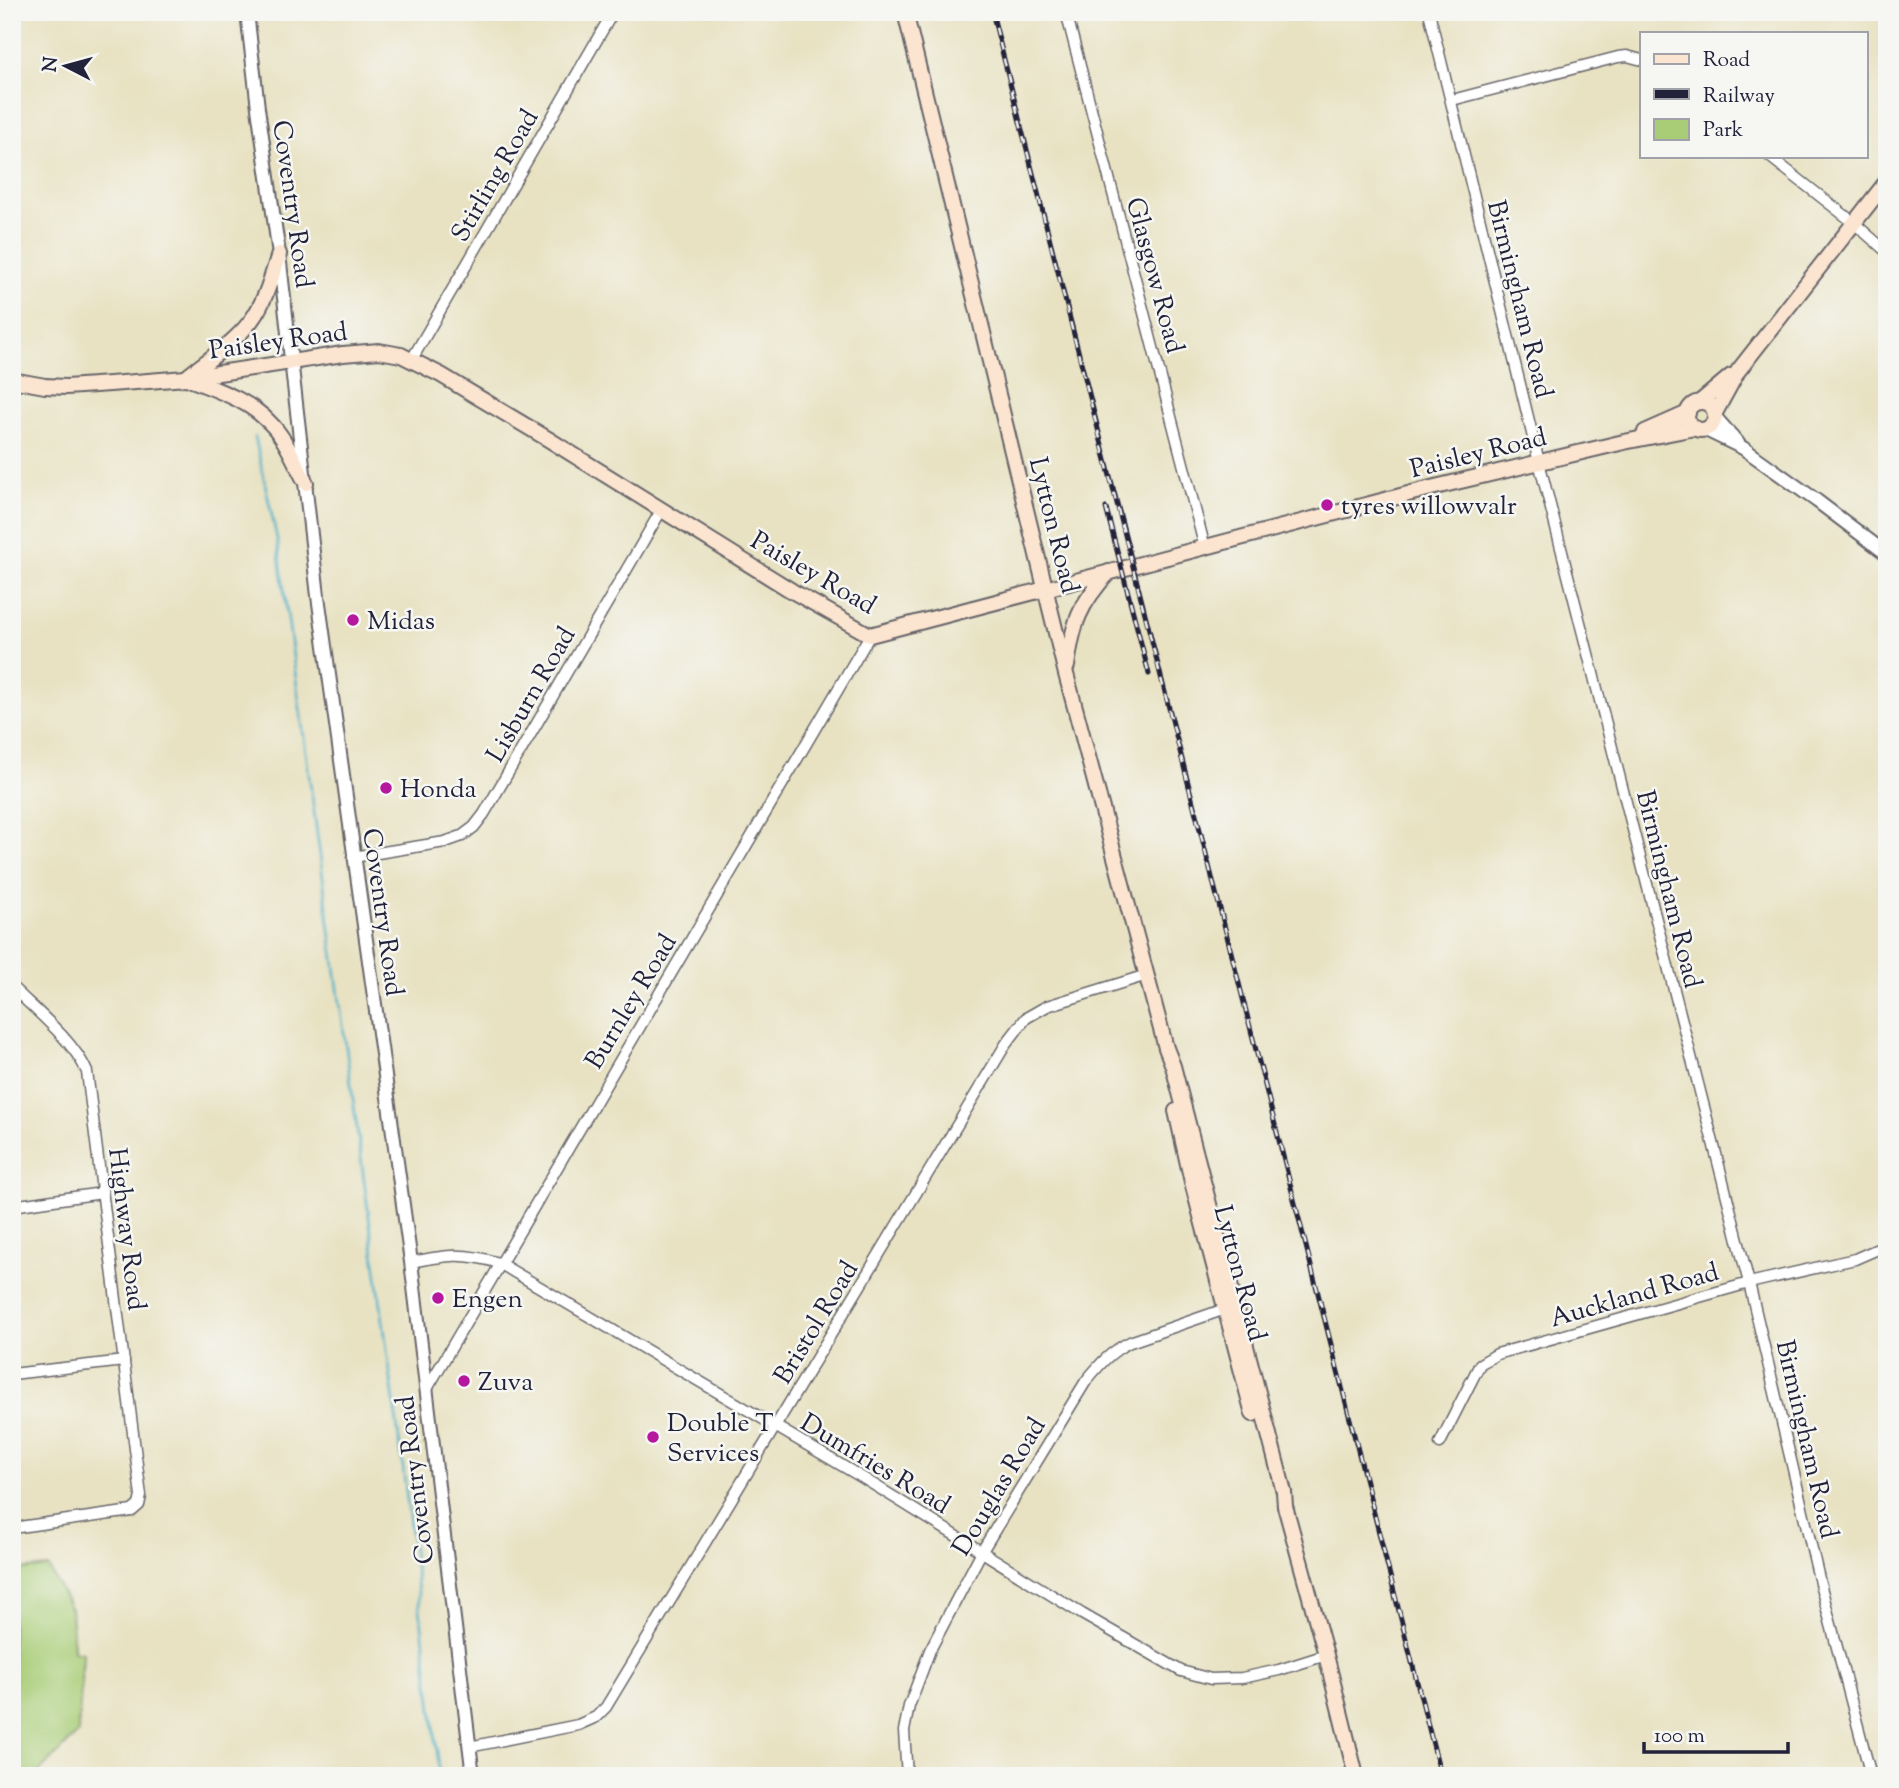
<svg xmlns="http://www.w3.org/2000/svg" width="1899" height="1788" font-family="'Sorts Mill Goudy',serif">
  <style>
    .green { fill: #a9cd77; stroke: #667859; stroke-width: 2 }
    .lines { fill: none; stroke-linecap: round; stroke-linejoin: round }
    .stream { stroke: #48aec7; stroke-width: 2.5 }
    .minor-casing { stroke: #67656a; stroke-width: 13 }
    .tertiary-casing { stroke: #67656a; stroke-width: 16 }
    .secondary-casing { stroke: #67656a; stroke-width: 18 }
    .minor { stroke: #fff; stroke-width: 10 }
    .tertiary { stroke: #fff; stroke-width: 12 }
    .secondary { stroke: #fce5d0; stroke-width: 14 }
    .rail-casing { stroke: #22223b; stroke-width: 5 }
    .rail { stroke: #f6f6f2; stroke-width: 2.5; stroke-dasharray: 8; stroke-linecap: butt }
    .poi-dot { fill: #b5179e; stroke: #f6f6f2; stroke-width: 2.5 }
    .labels { text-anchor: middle; stroke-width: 5; stroke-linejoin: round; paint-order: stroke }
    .street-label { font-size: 26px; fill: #22223b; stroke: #f6f6f2 }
    .poi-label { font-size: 26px; fill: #22223b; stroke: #f6f6f2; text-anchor: start }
  </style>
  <rect width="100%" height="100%" fill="#f6f6f2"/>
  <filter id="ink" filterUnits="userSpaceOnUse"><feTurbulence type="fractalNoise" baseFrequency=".0143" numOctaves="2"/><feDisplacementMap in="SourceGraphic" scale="14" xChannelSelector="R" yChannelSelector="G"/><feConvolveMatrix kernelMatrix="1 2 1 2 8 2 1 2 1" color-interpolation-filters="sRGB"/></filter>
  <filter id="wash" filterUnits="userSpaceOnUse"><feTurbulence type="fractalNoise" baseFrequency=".00686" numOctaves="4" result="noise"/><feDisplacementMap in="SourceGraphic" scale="28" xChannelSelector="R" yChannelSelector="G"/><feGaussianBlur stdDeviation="1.57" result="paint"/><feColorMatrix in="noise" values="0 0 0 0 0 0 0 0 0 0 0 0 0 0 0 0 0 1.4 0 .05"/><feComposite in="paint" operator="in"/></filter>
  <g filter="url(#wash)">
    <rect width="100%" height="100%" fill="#e8e2c2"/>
    <polygon class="green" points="48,1567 71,1609 73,1651 83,1653 78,1733 35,1776 12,1776 12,1571"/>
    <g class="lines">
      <polyline class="stream" points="255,437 277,539 404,1475 440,1776"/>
    </g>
  </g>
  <g filter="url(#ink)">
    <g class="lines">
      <defs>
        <g id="minor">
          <polyline points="1066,12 1205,548"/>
          <polyline points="1429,12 1539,462 1749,1283 1820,1583 1871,1776"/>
          <polyline points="1452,100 1618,57 1627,56 1642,60"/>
          <polyline points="1769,156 1853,222 1887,252"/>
          <polyline points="412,359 613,12"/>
          <polyline points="353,857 445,842 462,836 474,827 484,814 662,509"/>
          <path d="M12,987c24,24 62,54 75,85l54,424 -2,9 -7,6 -120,17"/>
          <polyline points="12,1206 102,1193"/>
          <path d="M411,1262c36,-7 52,-10 88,1l364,215 219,136 99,57 30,8 31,-1 37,-8 47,-15"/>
          <polyline points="12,1374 124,1361"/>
          <polyline points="427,1389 870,635"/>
          <polyline points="1440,1443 1480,1364 1497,1354 1749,1283 1855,1259 1887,1245"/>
          <polyline points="469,1747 578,1725 596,1717 606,1707 1006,1044 1026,1018 1047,1006 1147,975"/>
          <path d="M907,1776l-3,-45 5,-25 21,-56 52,-99 104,-170c13,-16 25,-30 44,-39l101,-35"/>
        </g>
        <g id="tertiary">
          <polyline points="247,12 258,108 279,254 318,596 411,1262 473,1776"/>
          <polyline points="1715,417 1738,443"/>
          <polyline points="1704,429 1743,448 1817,501 1887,554"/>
        </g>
        <g id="secondary">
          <polyline points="905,12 1066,674 1166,1048 1173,1066 1284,1492 1285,1506 1326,1655 1356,1776"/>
          <path d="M187,377c23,-19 52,-37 68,-62 12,-19 17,-40 24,-61"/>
          <path d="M187,378c29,12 60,21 82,44 17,16 26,41 37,61"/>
          <polyline points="12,380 45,386 66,387 110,384 186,378 343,354 379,351 401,355 441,375 548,439 792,591 870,635 1431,488 1624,442 1695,428"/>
          <polyline points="1700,402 1731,376"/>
          <circle cx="1701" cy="416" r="14"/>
          <polyline points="1715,413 1738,371 1887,181"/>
          <polyline points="1645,432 1688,413"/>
          <path d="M1067,666c6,-43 12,-61 42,-94"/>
          <polyline points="1176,1111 1192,1182 1253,1414"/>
        </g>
      </defs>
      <use href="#minor" class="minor-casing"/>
      <use href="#tertiary" class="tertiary-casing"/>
      <use href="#secondary" class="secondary-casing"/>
      <use href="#minor" class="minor"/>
      <use href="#tertiary" class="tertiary"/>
      <use href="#secondary" class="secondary"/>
      <defs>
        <g id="rail">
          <path d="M992,12c148,588 300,1176 449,1764"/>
          <polyline points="1106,508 1149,674"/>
        </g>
      </defs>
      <use href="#rail" class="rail-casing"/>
      <use href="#rail" class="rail"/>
    </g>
  </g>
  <g class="poi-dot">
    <circle cx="1327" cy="505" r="7"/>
    <circle cx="353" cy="620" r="7"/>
    <circle cx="386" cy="788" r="7"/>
    <circle cx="438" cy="1298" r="7"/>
    <circle cx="464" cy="1381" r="7"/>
    <circle cx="653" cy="1437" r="7"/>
  </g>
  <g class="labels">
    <g class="street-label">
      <text transform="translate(494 175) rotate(-60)" y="9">Stirling Road</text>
      <text transform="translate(294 204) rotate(82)" y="9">Coventry Road</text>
      <text transform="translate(1156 275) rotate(75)" y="9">Glasgow Road</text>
      <text transform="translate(1521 299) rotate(76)" y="9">Birmingham Road</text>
      <text transform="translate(278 340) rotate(-8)" y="9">Paisley Road</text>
      <text transform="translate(1478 452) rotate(-14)" y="9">Paisley Road</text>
      <text transform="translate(1055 525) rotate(76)" y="9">Lytton Road</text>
      <text transform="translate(814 572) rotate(30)" y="9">Paisley Road</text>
      <text transform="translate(530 694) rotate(-60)" y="9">Lisburn Road</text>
      <text transform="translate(1670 889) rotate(76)" y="9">Birmingham Road</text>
      <text transform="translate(384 912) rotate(82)" y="9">Coventry Road</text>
      <text transform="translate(630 1001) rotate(-59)" y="9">Burnley Road</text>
      <text transform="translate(128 1229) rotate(83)" y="9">Highway Road</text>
      <text transform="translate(1241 1273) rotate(75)" y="9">Lytton Road</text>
      <text transform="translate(1634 1294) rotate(-16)" y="9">Auckland Road</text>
      <text transform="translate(815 1322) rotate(-59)" y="9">Bristol Road</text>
      <text transform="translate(1808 1439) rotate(77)" y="9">Birmingham Road</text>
      <text transform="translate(876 1463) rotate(31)" y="9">Dumfries Road</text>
      <text transform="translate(414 1480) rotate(-97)" y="9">Coventry Road</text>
      <text transform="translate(998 1486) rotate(-59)" y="9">Douglas Road</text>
    </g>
    <g class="poi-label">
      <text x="1341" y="514">tyres willowvalr</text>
      <text x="367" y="629">Midas</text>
      <text x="400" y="797">Honda</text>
      <text x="452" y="1307">Engen</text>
      <text x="478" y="1390">Zuva</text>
      <text x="667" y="1431">Double T<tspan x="667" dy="30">Services</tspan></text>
    </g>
  </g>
  <rect width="1899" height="1788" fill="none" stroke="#f6f6f2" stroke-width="42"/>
  <rect x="1640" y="32" width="228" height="126" fill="#f6f6f2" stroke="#a1a1a9" stroke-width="2"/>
  <rect x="1654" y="54" width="35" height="10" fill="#fce5d0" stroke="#a1a1a9" stroke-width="2"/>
  <text x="1703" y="66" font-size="21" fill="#22223b">Road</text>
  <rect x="1654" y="89" width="35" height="10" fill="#22223b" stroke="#a1a1a9" stroke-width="2"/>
  <text x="1703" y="102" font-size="21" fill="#22223b">Railway</text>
  <rect x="1654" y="119" width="35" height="21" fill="#a9cd77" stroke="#a1a1a9" stroke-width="2"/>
  <text x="1703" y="136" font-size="21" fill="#22223b">Park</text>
  <g transform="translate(66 66) rotate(276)" stroke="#f6f6f2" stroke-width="5" paint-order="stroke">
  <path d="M0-5L12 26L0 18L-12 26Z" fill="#22223b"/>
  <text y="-10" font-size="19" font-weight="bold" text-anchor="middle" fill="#22223b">N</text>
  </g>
  <path d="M1644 1742v10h144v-10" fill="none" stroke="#22223b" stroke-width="3.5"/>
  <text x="1654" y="1742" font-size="21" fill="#22223b" stroke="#f6f6f2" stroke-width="5" paint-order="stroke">100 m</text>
</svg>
